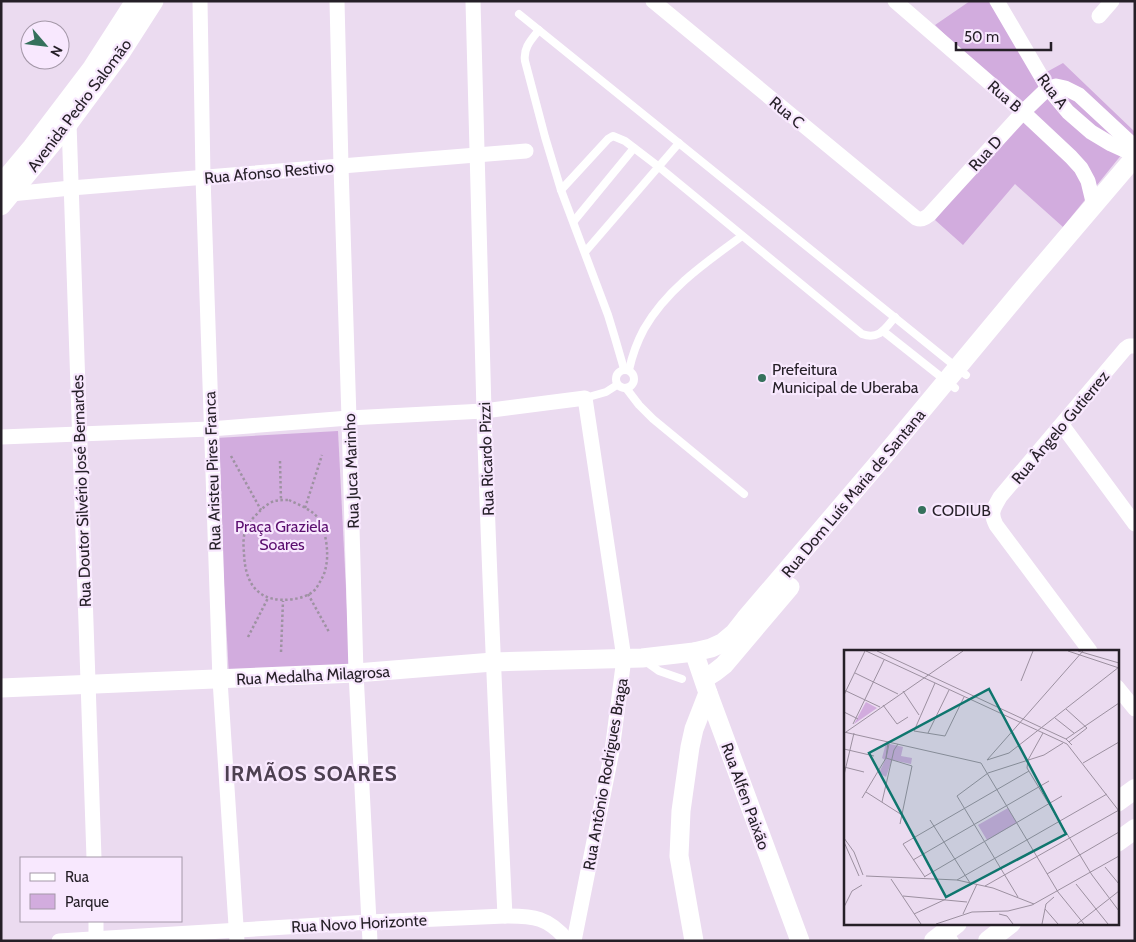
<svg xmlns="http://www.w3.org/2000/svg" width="1136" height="942" font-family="Cabin,sans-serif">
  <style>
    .green { fill: #d2acde }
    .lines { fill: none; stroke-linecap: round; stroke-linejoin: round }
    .path { stroke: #9e92a2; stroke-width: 2.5; stroke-dasharray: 2.5 2.5; stroke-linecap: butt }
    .service { stroke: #fff; stroke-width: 8 }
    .minor { stroke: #fff; stroke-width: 15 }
    .tertiary { stroke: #fff; stroke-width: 19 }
    .secondary { stroke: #fff; stroke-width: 20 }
    .poi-dot { fill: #35715c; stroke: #f8e8fe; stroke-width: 2 }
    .labels { text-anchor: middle; stroke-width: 4.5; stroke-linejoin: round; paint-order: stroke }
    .street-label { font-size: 16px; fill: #251f27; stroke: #f8e8fe }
    .poi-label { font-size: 16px; fill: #251f27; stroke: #f8e8fe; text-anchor: start }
    .park-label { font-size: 16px; fill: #5b0e6f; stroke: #f8e8fe }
    .district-label { font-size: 21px; font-weight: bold; letter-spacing: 1px; fill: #4d4051; stroke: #f8e8fe }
    .inset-road { fill: none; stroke: #9c90a0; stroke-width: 1 }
    .view { fill: #0f766e; fill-opacity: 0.15; stroke: #0f766e; stroke-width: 2.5 }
    .inset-edge { fill: none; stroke: #251f27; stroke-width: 2.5 }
  </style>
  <rect width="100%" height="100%" fill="#ebdbf0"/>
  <g class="green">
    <polygon points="970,1 988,1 1043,74 1063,63 1135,132 1135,138 1063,227 1015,184 963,245 935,220 1019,120 1016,103 935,25"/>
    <polygon points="338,431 350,668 229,676 216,438"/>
  </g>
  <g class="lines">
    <g class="path">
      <polyline points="231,456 261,510"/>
      <polyline points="280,461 281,501"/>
      <path d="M289,500c10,5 22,9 29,18 8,11 11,36 8,48 -1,8 -5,14 -9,21 -4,7 -15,11 -23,12 -34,5 -49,-13 -50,-46 -1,-9 -1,-21 4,-29 3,-4 7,-8 11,-12 3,-4 10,-9 15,-11 5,-1 10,-1 15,-1z"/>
      <polyline points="305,508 322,455"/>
      <polyline points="308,594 329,632"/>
      <polyline points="248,637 268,598"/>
      <polyline points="281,652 283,601"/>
    </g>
    <g class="service">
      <polyline points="519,14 966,375"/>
      <path d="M539,30c-8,10 -16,18 -14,31l20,76 16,53 47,125 7,23 9,31"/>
      <path d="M561,190l47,-51 5,-3 12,5 34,26 203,167c17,6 23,-5 33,-17"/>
      <polyline points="574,221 634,148"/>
      <polyline points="585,252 679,143"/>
      <polyline points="883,331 955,388"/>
      <circle cx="625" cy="379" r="9"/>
      <path d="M629,370c3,-14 8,-28 15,-41 23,-40 61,-66 98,-93"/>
      <polyline points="626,388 639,405 653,419 744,494"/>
      <polyline points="585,398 606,392 617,385"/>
      <polyline points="645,661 659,671 682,679"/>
      <polyline points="948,930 955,941"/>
    </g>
    <g class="minor">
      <polyline points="200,1 203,177 220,680 237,941"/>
      <polyline points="337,1 341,166 349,418 356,673 370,941"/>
      <path d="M473,1c4,137 7,273 11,409 5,169 13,337 21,506"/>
      <path d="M653,1l263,217c5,2 8,1 13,-3l94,-103 25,-24 8,-2 9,2 14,7 56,52"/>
      <polyline points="895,1 1023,112 1071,157 1081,168 1088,181 1094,206"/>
      <polyline points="997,1 1048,88 1068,112 1091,132 1111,144 1135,155"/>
      <polyline points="1099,16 1112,1"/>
      <polyline points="69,123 94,858"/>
      <polyline points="11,194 71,188 526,151"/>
      <polyline points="1062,425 1135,524"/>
      <polyline points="1,437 210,429 349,418 484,411 585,398 624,658 612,751 574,941"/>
      <path d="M1090,651l-94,-126c-6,-12 -3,-16 4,-28l125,-148 4,-3h6"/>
      <polyline points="1117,687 1135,709"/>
      <polyline points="96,921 96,941"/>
      <path d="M59,941l310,-19 136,-6c29,0 43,1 63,25"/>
    </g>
    <g class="tertiary">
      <polyline points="1,184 32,147 92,68 135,1"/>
      <polyline points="1,206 69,123 120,54 154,1"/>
      <polyline points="694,652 708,693 800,941"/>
      <polyline points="704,679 715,672 724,665 790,587"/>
      <polyline points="1,688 356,673 493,662 642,658 694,652 711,648 722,643 734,633 745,619 879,462 1026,285 1135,157"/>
      <polyline points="694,941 679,856 681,811 690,747 694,729 708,693"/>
    </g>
    <g class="secondary">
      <polyline points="1117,802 1135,789"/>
      <polyline points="1117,842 1135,829"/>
      <polyline points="934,941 957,923"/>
      <polyline points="988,941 1011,923"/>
    </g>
  </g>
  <g class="poi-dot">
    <circle cx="762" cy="378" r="5"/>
    <circle cx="922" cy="510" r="5"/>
  </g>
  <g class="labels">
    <g class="street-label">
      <text transform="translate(1053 91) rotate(53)" y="6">Rua A</text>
      <text transform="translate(1005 96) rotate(41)" y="6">Rua B</text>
      <text transform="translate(79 105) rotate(-53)" y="6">Avenida Pedro Salomão</text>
      <text transform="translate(787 112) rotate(40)" y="6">Rua C</text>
      <text transform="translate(985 153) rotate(-48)" y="6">Rua D</text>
      <text transform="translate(269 172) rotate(-5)" y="6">Rua Afonso Restivo</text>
      <text transform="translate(1060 427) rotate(-50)" y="6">Rua Ângelo Gutierrez</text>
      <text transform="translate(486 459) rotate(-92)" y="6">Rua Ricardo Pizzi</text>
      <text transform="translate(212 471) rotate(-92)" y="6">Rua Aristeu Pires Franca</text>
      <text transform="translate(351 471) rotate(-92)" y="6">Rua Juca Marinho</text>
      <text transform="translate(81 491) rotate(-92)" y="6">Rua Doutor Silvério José Bernardes</text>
      <text transform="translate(853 493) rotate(-50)" y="6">Rua Dom Luís Maria de Santana</text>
      <text transform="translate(313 675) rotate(-3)" y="6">Rua Medalha Milagrosa</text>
      <text transform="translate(605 774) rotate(-80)" y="6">Rua Antônio Rodrigues Braga</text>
      <text transform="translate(746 796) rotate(70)" y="6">Rua Alfen Paixão</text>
      <text transform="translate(359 923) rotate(-3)" y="6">Rua Novo Horizonte</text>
    </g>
    <g class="poi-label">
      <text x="772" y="375">Prefeitura<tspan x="772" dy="18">Municipal de Uberaba</tspan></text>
      <text x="932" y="516">CODIUB</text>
    </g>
    <g class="park-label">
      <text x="282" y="532">Praça Graziela<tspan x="282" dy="18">Soares</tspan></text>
    </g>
    <g class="district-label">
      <text x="311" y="781">IRMÃOS SOARES</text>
    </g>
  </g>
  <g transform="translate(844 650)">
    <rect width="275" height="275" fill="#ebdbf0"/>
    <path d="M22,52l11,6 -23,16zM42,93l17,4 -2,9 11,2 -1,6 -19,-4 -6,17 -7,-4 6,-13 -3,-2zM164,158l9,15 -30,17 -9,-15z" fill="#d2acde"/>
    <path class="inset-road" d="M22,1l201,93 52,67M33,1l189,88 6,6M224,1l51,17M234,1l41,12M11,23l43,21M177,31l12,-30M91,33l-21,48 31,5 19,-39M0,40l36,17M59,41l16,24M0,45l21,-44M39,55l14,19 11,-7M222,59l21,19M0,62l14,7M211,68l19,15M9,74l31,-64M0,82l137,31 77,129 26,32M2,82l117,-81M84,83l21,-43M199,83l-15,27 -1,8 65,107 27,36M222,89l53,-36M44,92l-2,16 26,8 -12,58M225,92l18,-14M0,99l30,7M143,110l22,-7 110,-86M143,110l96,-109M239,113l36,-21M0,117l20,5M0,125l10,-42M22,142l36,23M18,148l24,-40 3,-14M38,152l12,-52 4,-6M86,170l40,63M0,188l10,14 9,23M0,192l15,34M69,210l136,-79M261,217l14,17M203,224l72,-42M22,226l91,4 36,8 41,16M80,227l138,-81M81,227l-22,-33 126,-73M47,229l30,45M113,230l150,-86M232,234l32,40M141,236l134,-76M59,246l64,6M174,247l-61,-101 31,-23 56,-18 19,-12M0,257l8,-16 10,-6M201,259l13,15M70,264l32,-15M119,264l14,-30M155,264l8,2 6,8M92,274l36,-12 36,-1 24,-6 87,-49M198,274l4,-20 8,-7M233,274l42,-33"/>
    <path class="view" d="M145,39l77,145 -120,63 -77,-144z"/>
    <rect width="275" height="275" class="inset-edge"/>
  </g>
  <rect width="1136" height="942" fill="none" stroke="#251f27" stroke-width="5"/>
  <rect x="20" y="857" width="162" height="65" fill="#f8e8fe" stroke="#a498a8"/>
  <rect x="30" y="873" width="25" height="8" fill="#ffffff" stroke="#a498a8"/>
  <text x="65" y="882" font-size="15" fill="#251f27">Rua</text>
  <rect x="30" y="894" width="25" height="15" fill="#d2acde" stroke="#a498a8"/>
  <text x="65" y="907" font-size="15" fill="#251f27">Parque</text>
  <g transform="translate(45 45) rotate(118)"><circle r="24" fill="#f8e8fe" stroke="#a498a8"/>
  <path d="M0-4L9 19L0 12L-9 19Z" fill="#35715c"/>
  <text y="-8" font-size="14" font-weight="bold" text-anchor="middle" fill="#251f27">N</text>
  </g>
  <path d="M956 42v8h95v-8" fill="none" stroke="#251f27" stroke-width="2.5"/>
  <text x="964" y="42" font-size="15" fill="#251f27" stroke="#f8e8fe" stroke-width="4" paint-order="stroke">50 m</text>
</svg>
